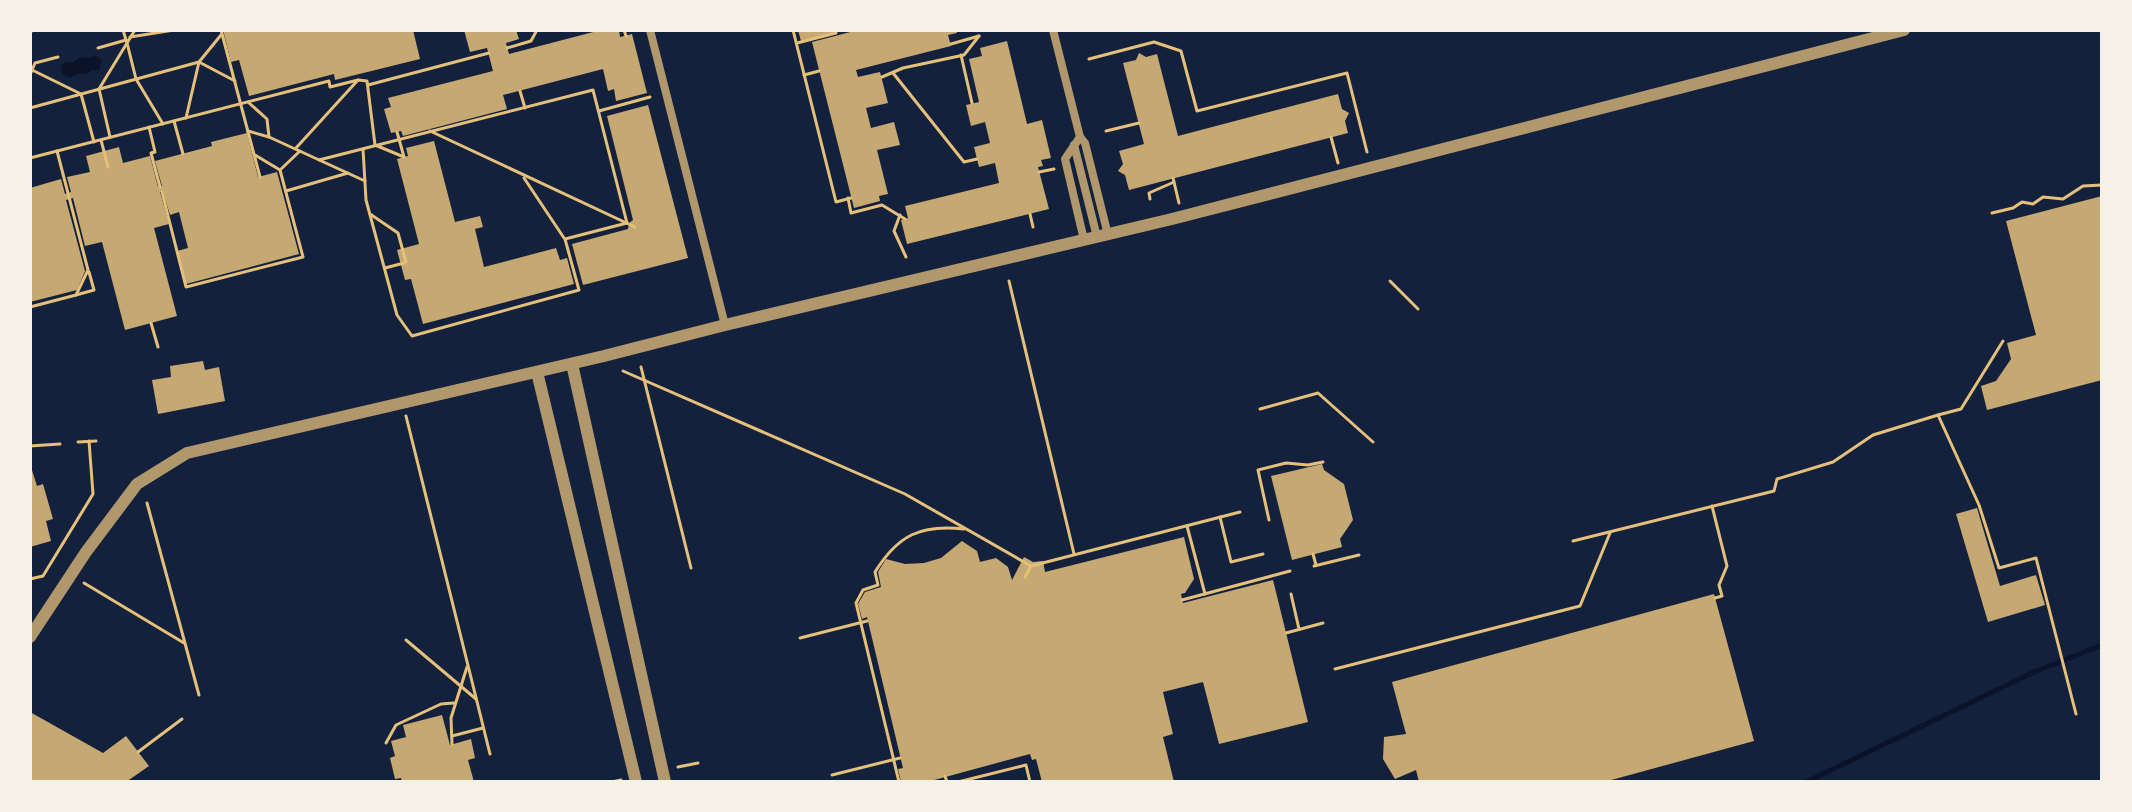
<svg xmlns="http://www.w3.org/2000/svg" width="2132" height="812" font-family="Montserrat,sans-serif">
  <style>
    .water { fill: #0b132b }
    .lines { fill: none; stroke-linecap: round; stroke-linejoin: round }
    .stream { stroke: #0b132b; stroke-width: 5 }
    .building { fill: #c6a872 }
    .path { stroke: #e5c07b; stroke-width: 3 }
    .minor { stroke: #b1986c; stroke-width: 8 }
    .tertiary { stroke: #b1986c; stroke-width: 12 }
  </style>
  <rect width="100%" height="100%" fill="#14213d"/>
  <polygon class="water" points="95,55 102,61 99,70 91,70 88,74 77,74 70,78 62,74 61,66 66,62 74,62 80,57 88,58"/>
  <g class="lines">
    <polyline class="stream" points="1806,782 2034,672 2102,645"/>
  </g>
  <g class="building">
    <polygon points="223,30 413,30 420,59 335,80 334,74 249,96 239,60 231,62"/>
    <polygon points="464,30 516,30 519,39 506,43 509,54 601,30 619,30 620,37 632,34 647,93 616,101 614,89 608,91 603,69 503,95 507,109 403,136 401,131 391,133 384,109 391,107 388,98 493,71 487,48 470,52"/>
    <polygon points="798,30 832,30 833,33 801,41"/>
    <polygon points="858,30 956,30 957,33 948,35 951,46 856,70 858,77 880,72 888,103 866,108 871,128 894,122 900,145 877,150 888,194 879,196 880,201 854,208 812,42"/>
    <polygon points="1007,41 1027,124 1042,120 1051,158 1041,160 1043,166 1038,167 1049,209 907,244 901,220 908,218 905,206 999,183 995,163 979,167 974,147 990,143 985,122 971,126 966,105 979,102 969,59 982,56 980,48"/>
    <polygon points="1139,53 1146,57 1157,54 1178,136 1338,94 1342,109 1349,113 1345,121 1348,133 1129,190 1125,175 1118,171 1123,164 1119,151 1144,144 1123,63 1136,60"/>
    <polygon points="648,105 688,258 583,285 572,244 628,229 629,223 633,220 607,116"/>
    <polygon points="247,133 258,177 277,172 299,254 186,284 177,251 188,248 179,212 170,215 163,192 160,192 169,224 154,228 177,316 125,330 102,242 85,246 73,198 66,200 85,271 77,290 30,302 30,188 61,179 65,194 71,192 67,177 90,172 86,156 119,147 123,163 150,156 158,187 162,186 155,161 212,146 211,142"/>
    <polygon points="434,141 455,222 480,216 483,227 475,229 484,267 556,248 560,260 567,258 574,284 423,324 411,279 405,280 397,250 419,244 397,159 408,156 406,148"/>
    <polygon points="2102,196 2102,380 1987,410 1981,386 1996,381 2011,359 2007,343 2036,335 2006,221"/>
    <polygon points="203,361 205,370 219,367 225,401 158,414 152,380 171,377 170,366"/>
    <polygon points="30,464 37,486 43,484 53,519 46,521 51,541 30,547"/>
    <polygon points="1322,464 1324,470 1344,484 1353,520 1340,539 1342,547 1292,560 1271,476"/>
    <polygon points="1977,508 2000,586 2036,575 2045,605 1988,622 1956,514"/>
    <polygon points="1184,537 1194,579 1185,593 1181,594 1183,603 1273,580 1308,722 1219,744 1203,682 1163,692 1173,734 1163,737 1174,782 1042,782 1036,759 1032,760 1030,754 927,782 901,782 898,769 903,768 867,617 862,619 858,604 865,592 881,587 878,572 886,559 905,564 924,563 941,558 962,541 977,551 980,562 996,558 1008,567 1012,580 1024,557 1033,562 1043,561 1045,572"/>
    <polygon points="1714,594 1754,741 1604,782 1419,782 1416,770 1395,779 1383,759 1384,737 1406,734 1392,682"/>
    <polygon points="30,712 103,753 126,736 149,766 126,782 30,782"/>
    <polygon points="442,715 450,745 471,739 475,758 468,760 474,782 402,782 401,778 395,779 390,758 395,756 391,741 406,737 403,725"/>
  </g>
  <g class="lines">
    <g class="path">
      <polyline points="135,30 127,43 136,79 163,124"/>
      <polyline points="221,30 260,177"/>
      <polyline points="624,30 626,36"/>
      <polyline points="793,30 836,202 851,198"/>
      <polyline points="30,32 34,30"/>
      <polyline points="130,37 174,30"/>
      <polyline points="797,43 836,33 836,30"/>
      <polyline points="951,44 979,36"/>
      <polyline points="98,48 126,40"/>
      <polyline points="507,48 531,41 537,30"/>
      <polyline points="961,55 972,103"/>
      <polyline points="1089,59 1154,42 1181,51 1197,111 1347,73 1367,152"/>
      <polyline points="30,69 81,94 94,142"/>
      <polyline points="893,73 964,162 977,159"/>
      <polyline points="30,75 35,63 58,57"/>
      <polyline points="804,75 819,71"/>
      <polyline points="882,77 903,68 964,55 979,36"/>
      <polyline points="368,85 489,53"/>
      <polyline points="520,91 525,108"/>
      <polyline points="248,102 267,119 269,137"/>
      <polyline points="30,108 199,62 235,81"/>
      <polyline points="599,111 650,97"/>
      <polyline points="186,118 199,62 221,35"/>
      <polyline points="174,121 183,154"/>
      <polyline points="149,127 155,152 151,153 160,187"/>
      <polyline points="248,131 269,137 365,181"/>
      <polyline points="430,131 635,227"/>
      <polyline points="1106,131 1139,123"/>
      <polyline points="397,132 404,157"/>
      <polyline points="110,137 99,89 127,43 123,30"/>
      <polyline points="1331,137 1338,163"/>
      <polyline points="101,140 108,167"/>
      <polyline points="296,148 358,80"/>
      <polyline points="30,158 329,81 330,87 358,80 367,81 375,145 404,157"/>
      <polyline points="319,160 593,90 627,223 565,239 579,290 412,336 397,315 366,200 363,149"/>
      <polyline points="280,170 300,151"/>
      <polyline points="1039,172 1054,169"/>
      <polyline points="524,178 564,238"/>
      <polyline points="1173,178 1179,203"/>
      <polyline points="286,191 348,173"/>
      <polyline points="162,192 186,287 303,257 280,170 255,155"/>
      <polyline points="848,198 851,213 882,205 905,219"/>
      <polyline points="1150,199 1149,193 1174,182"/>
      <polyline points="1992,213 2013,208 2022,202 2033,204 2043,197 2063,199 2083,186 2102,185"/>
      <polyline points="370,214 398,233 406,262"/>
      <polyline points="1030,214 1033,227"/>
      <polyline points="900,215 894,231 906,257"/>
      <polyline points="385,268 404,263"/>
      <polyline points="1009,281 1074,554"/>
      <polyline points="1390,281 1418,309"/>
      <polyline points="76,295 94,290 89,272"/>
      <polyline points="30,307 76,295 88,270 57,151"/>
      <polyline points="151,323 158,347"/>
      <polyline points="641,367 691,568"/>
      <polyline points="623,371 905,494 1031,566 1240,512"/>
      <polyline points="1260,409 1318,393 1373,442"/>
      <polyline points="1938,415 1961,409 2003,341"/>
      <polyline points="406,416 490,754"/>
      <polyline points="78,442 96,441"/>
      <polyline points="30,446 60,444"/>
      <polyline points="147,503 199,695"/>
      <polyline points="1712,506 1727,566 1719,585 1722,596 1715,598"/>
      <polyline points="1220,517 1231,562 1263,554"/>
      <polyline points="1269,520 1258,470 1286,463 1308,465 1323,462"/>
      <polyline points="1187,526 1205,594"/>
      <polyline points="1573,541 1774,491 1777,479 1833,462 1873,435 1938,415 1979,505 1999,568 2036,558 2076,714"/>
      <polyline points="1313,554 1316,565"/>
      <polyline points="1314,566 1359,555"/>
      <polyline points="1025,577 1031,566"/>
      <polyline points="30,579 43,576 93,494 89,441"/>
      <polyline points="84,583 184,643"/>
      <polyline points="1291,594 1299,629"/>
      <polyline points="1182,600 1290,571"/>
      <polyline points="1286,633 1323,623"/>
      <polyline points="800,638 867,621"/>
      <polyline points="406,640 476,699"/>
      <polyline points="1335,669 1580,606 1610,533"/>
      <polyline points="452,736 483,728"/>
      <polyline points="386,743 396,725 441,704 454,703"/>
      <polyline points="452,744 451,718 467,667"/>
      <polyline points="138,752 182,719"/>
      <polyline points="678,767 698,763"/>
      <polyline points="832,775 900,758"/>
      <polyline points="945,776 947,782"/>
      <polyline points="612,782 621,780"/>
      <path d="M899,782l-43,-179 7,-13 15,-5 -3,-13c23,-37 46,-48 89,-43"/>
      <polyline points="958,782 1026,765 1030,782"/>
    </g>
    <g class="minor">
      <polyline points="650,30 725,325"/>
      <polyline points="1053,30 1080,137 1085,143 1108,235"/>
      <polyline points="1080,137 1065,159 1084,240"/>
      <polyline points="1074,145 1097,237"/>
    </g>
    <g class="tertiary">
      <polyline points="572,364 665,782"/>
      <polyline points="537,372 636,782"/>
      <polyline points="30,637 86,552 137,484 187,453 604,356 725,325 1172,219 1904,30"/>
    </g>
  </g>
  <rect width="2132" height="812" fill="none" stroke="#f6f1e7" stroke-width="64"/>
</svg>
